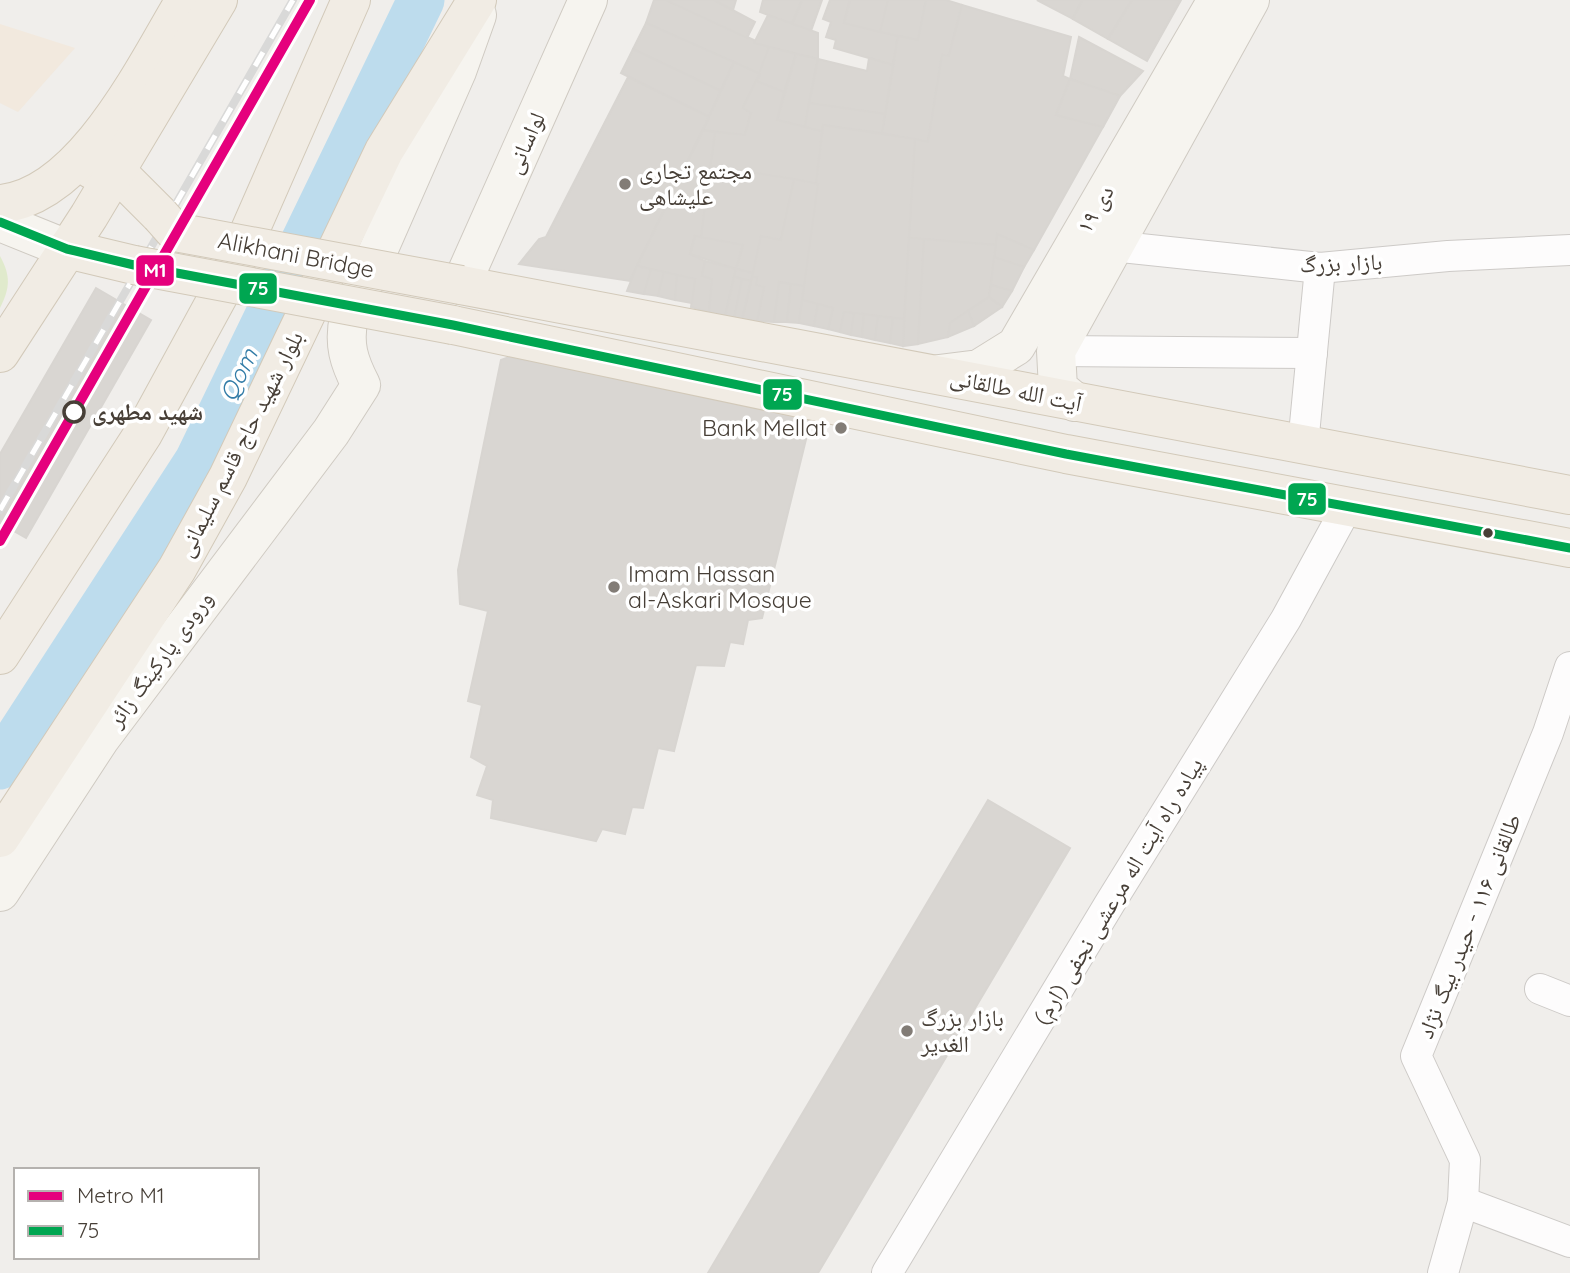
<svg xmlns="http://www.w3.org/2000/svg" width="1570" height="1273" font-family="Quicksand,'Noto Naskh Arabic',sans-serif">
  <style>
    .commercial { fill: #f2e9de }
    .green { fill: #e0eacc }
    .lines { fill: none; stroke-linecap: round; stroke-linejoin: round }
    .river { stroke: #bddced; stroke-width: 47 }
    .building { fill: #d9d6d2; stroke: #d8d5d1; stroke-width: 2 }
    .street-casing { stroke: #cdcac7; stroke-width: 32 }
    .secondary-casing { stroke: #cfcac2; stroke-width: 40 }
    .primary-casing { stroke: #d2c9b9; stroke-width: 40 }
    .street { stroke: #fdfcfc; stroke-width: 30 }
    .secondary { stroke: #f6f4ef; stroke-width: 38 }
    .primary { stroke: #f1ece4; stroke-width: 38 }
    .rail-casing { stroke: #d9d9d8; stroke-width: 8 }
    .rail { stroke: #fff; stroke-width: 5; stroke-dasharray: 16; stroke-linecap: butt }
    .primary-bridge-casing { stroke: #d2c9b9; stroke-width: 40; stroke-linecap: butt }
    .primary-bridge { stroke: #f1ece4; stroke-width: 38 }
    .bus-1-casing { stroke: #fff; stroke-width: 14 }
    .bus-1 { stroke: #00a651; stroke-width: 9 }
    .metro-1-casing { stroke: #fff; stroke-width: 16 }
    .metro-1 { stroke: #e5007d; stroke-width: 10 }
    .poi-dot { fill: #827c76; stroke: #fff; stroke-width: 2.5 }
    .stop-dot { fill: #fff; stroke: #473f37; stroke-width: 3.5 }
    .bus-dot { fill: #473f37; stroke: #fff; stroke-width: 2.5 }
    .labels { text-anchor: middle; stroke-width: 7; stroke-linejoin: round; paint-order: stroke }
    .street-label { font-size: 23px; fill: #473f37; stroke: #fff }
    .poi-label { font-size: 23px; fill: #473f37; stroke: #fff; text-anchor: start }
    .stop-label { font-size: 23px; font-weight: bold; fill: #473f37; stroke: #fff; text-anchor: start }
    .water-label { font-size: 24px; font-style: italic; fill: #327ca7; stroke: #fff }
    .line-badge { stroke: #fff; stroke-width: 2.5 }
    .badge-label { font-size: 19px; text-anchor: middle; font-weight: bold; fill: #fff }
  </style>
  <rect width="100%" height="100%" fill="#f0eeeb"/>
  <polygon class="commercial" points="0,24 75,48 18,112 0,103"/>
  <path class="green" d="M0,256c11,20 10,32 0,52z"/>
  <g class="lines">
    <polyline class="river" points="0,766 198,461 421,0"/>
  </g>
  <g class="building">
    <polygon points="654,0 666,0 769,47 760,74 646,23"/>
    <polygon points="666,0 714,0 755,22 747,38"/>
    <polygon points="714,0 736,0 733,10"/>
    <polygon points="763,0 802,0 792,24 760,12"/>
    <polygon points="802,0 822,0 811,31 792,24"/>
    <polygon points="830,0 850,0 844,23 898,36 893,65 834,48 836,40 826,37 831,22 823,19"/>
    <polygon points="850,0 888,0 880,32 844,23"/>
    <polygon points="888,0 926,0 918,40 880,32"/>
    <polygon points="926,0 946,0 962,5 949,56 942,55 928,142 882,133 898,36 918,40"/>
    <polygon points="1037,0 1082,0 1073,19"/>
    <polygon points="1082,0 1132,0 1108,39 1073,19"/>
    <polygon points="1132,0 1181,0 1147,61 1108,39"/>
    <polygon points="962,5 1071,37 1063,76 1070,79 1056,115 1103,127 1034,250 997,234 996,245 909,238 915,139 928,142 942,55 949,56"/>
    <polygon points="768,15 818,33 818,59 754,43"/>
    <polygon points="646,23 734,62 721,91 633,49"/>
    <polygon points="1079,37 1143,71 1120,96 1070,79"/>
    <polygon points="769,47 796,54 784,92 756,81"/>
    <polygon points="633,49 721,91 709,117 621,73"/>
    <polygon points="796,54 818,59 805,127 777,120"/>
    <polygon points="869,58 893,65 885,114 809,103 818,59 867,71"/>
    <polygon points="734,62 760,74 743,108 751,113 745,135 703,130"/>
    <polygon points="628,77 709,117 630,281 519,264 539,239 546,237"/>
    <polygon points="1070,79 1120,96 1103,127 1056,115"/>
    <polygon points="756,81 784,92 777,120 822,131 818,184 710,166 715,132 745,135 751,113 743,108"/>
    <polygon points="809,103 885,114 882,133 823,125 822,131 805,127"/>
    <polygon points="823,125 915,139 904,319 844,312 840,332 828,329 833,308 802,300"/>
    <polygon points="703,130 715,132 701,238 695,236 690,254 705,261 702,276 712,279 709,312 691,307 695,279 637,266"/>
    <polygon points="710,166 794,179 781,240 761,236 753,273 736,269 743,245 701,238"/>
    <polygon points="794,179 818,184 804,286 779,282 774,322 757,321 764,287 756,285 757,277 752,277 761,236 781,240"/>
    <polygon points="997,234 1034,250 1024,267 994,257"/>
    <polygon points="695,236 743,245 736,269 690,254"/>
    <polygon points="909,238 924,239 918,344 903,346"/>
    <polygon points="924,239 996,245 989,297 950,323 948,337 918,344"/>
    <polygon points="994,257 1024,267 1012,291 991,285"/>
    <polygon points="705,261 736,269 725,317 709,312 712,279 702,276"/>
    <polygon points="637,266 651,269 644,294 627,291"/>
    <polygon points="651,269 664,272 658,296 644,294"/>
    <polygon points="736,269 753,273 751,281 734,277"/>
    <polygon points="664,272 677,275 675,300 658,296"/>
    <polygon points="677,275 695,279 692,303 675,300"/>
    <polygon points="734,277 742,279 734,319 725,317"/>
    <polygon points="752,277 757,277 756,285 764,287 757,321 742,320"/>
    <polygon points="742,279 751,281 742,320 734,319"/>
    <polygon points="779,282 791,284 787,322 774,322"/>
    <polygon points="791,284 804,286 799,323 787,322"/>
    <polygon points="991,285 1012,291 1002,307 989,297"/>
    <polygon points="96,288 151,320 26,538 0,523 0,454"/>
    <polygon points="989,297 1002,307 974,326 968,311"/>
    <polygon points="802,300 818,304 814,326 799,323"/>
    <polygon points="818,304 833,308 828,329 814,326"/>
    <polygon points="968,311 974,326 948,337 950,323"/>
    <polygon points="844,312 854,313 851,335 840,332"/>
    <polygon points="854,313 864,314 862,337 851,335"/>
    <polygon points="864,314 878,316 875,340 862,337"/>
    <polygon points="878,316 893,318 890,343 875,340"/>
    <polygon points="893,318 904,319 903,346 890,343"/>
    <polygon points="509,357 812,415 762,618 748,620 743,644 730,642 724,666 696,665 674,751 658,748 643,808 632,807 625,834 602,829 596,841 491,818 493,800 477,795 487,766 471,757 482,705 468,701 488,611 460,604 458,570 501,360"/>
    <polygon points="988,800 1070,848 818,1273 708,1273"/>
  </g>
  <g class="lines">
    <defs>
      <g id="street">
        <polyline points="1112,246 1320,268 1448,256 1570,250"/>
        <polyline points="1056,351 1312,353"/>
        <polyline points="1303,445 1320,268"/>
        <polyline points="1540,989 1570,1001"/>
        <polyline points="1463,1202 1570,1242"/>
        <polyline points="887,1273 1110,903 1286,619 1347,507"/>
        <polyline points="1443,1273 1463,1202 1465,1160 1416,1056 1548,733 1570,667"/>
      </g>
      <g id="secondary">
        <polyline points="0,222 67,249"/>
        <polyline points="461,285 588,0"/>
        <polyline points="939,374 979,369 1016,346 1217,0"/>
        <polyline points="1075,402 1058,388 1056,351 1250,0"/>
        <path d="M0,892l100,-153 231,-307 30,-47c-12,-23 -18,-41 -12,-68l108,-246 20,-56"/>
      </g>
      <g id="primary">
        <polyline points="91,169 100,174 115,170 160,215"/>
        <path d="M0,204c83,-7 146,-139 185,-204"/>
        <polyline points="67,249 134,265"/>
        <polyline points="461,285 1570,495"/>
        <polyline points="453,325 1066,454 1570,548"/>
        <polyline points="0,353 89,216 218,0"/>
        <polyline points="0,655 143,434 233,269 351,0"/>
        <polyline points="0,838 177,569 228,477 384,151 477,0"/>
      </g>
    </defs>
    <use href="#street" class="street-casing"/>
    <use href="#secondary" class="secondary-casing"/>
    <use href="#primary" class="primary-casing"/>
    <use href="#street" class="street"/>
    <use href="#secondary" class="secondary"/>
    <use href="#primary" class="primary"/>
    <defs>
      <polyline id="rail" points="0,510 293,0"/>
    </defs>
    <use href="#rail" class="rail-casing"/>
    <use href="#rail" class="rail"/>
    <defs>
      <g id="primary-bridge">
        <polyline points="160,215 175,232 461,285"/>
        <polyline points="134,265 453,325"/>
      </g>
    </defs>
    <use href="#primary-bridge" class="primary-bridge-casing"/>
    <use href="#primary-bridge" class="primary-bridge"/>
    <defs>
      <polyline id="bus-1" points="0,222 67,249 134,265 453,325 1066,454 1570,548"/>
    </defs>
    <use href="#bus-1" class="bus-1-casing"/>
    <use href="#bus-1" class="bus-1"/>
    <defs>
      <polyline id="metro-1" points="0,541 310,0"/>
    </defs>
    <use href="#metro-1" class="metro-1-casing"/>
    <use href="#metro-1" class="metro-1"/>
  </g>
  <g class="poi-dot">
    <circle cx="625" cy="184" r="7"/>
    <circle cx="841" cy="428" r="7"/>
    <circle cx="614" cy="587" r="7"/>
    <circle cx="907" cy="1031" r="7"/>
  </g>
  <circle class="stop-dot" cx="74" cy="412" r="10"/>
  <circle class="bus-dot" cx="1488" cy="533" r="6"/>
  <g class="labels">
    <g class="street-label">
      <text transform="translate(525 143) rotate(-66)" y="8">لواسانی</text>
      <text transform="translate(1095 209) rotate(-60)" y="8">۱۹ دی</text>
      <text transform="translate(296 255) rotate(11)" y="8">Alikhani Bridge</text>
      <text transform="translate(1341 263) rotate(-2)" y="8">بازار بزرگ</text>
      <text transform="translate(1016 390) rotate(12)" y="8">آیت الله طالقانی</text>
      <text transform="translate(240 444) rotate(-63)" y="8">بلوار شهید حاج قاسم سلیمانی</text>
      <text transform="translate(160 659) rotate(-54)" y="8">ورودی پارکینگ زائر</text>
      <text transform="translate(1118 891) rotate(-59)" y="8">پیاده راه آیت اله مرعشی نجفی (ارم)</text>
      <text transform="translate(1469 926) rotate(-68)" y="8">طالقانی ۱۱۶ - حیدر بیگ نژاد</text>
    </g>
    <g class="poi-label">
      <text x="639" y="179">مجتمع تجاری<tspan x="639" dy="26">علیشاهی</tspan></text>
      <text x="827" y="436" text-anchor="end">Bank Mellat</text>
      <text x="628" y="582">Imam Hassan<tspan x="628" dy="26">al-Askari Mosque</tspan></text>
      <text x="921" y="1026">بازار بزرگ<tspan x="921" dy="26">الغدیر</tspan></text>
    </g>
    <g class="stop-label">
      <text x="92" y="420">شهید مطهری</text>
    </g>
    <g class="water-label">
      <text transform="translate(239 375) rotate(-64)" y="8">Qom</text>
    </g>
  </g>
  <g class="line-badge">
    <rect x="135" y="254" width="40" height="33" rx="7" fill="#e5007d"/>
    <rect x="238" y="272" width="40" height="33" rx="7" fill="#00a651"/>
    <rect x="762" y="378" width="41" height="33" rx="7" fill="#00a651"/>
    <rect x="1287" y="482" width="40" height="34" rx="7" fill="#00a651"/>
  </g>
  <g class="badge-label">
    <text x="155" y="277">M1</text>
    <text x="258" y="295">75</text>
    <text x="782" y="401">75</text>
    <text x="1307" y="506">75</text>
  </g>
  <rect x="14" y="1168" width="245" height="91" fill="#ffffff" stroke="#b5b2af" stroke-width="2"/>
  <rect x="28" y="1191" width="35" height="10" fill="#e5007d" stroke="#b5b2af" stroke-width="2"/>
  <text x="77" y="1203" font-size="21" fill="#473f37">Metro M1</text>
  <rect x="28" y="1226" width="35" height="10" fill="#00a651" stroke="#b5b2af" stroke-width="2"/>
  <text x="77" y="1238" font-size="21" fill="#473f37">75</text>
</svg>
